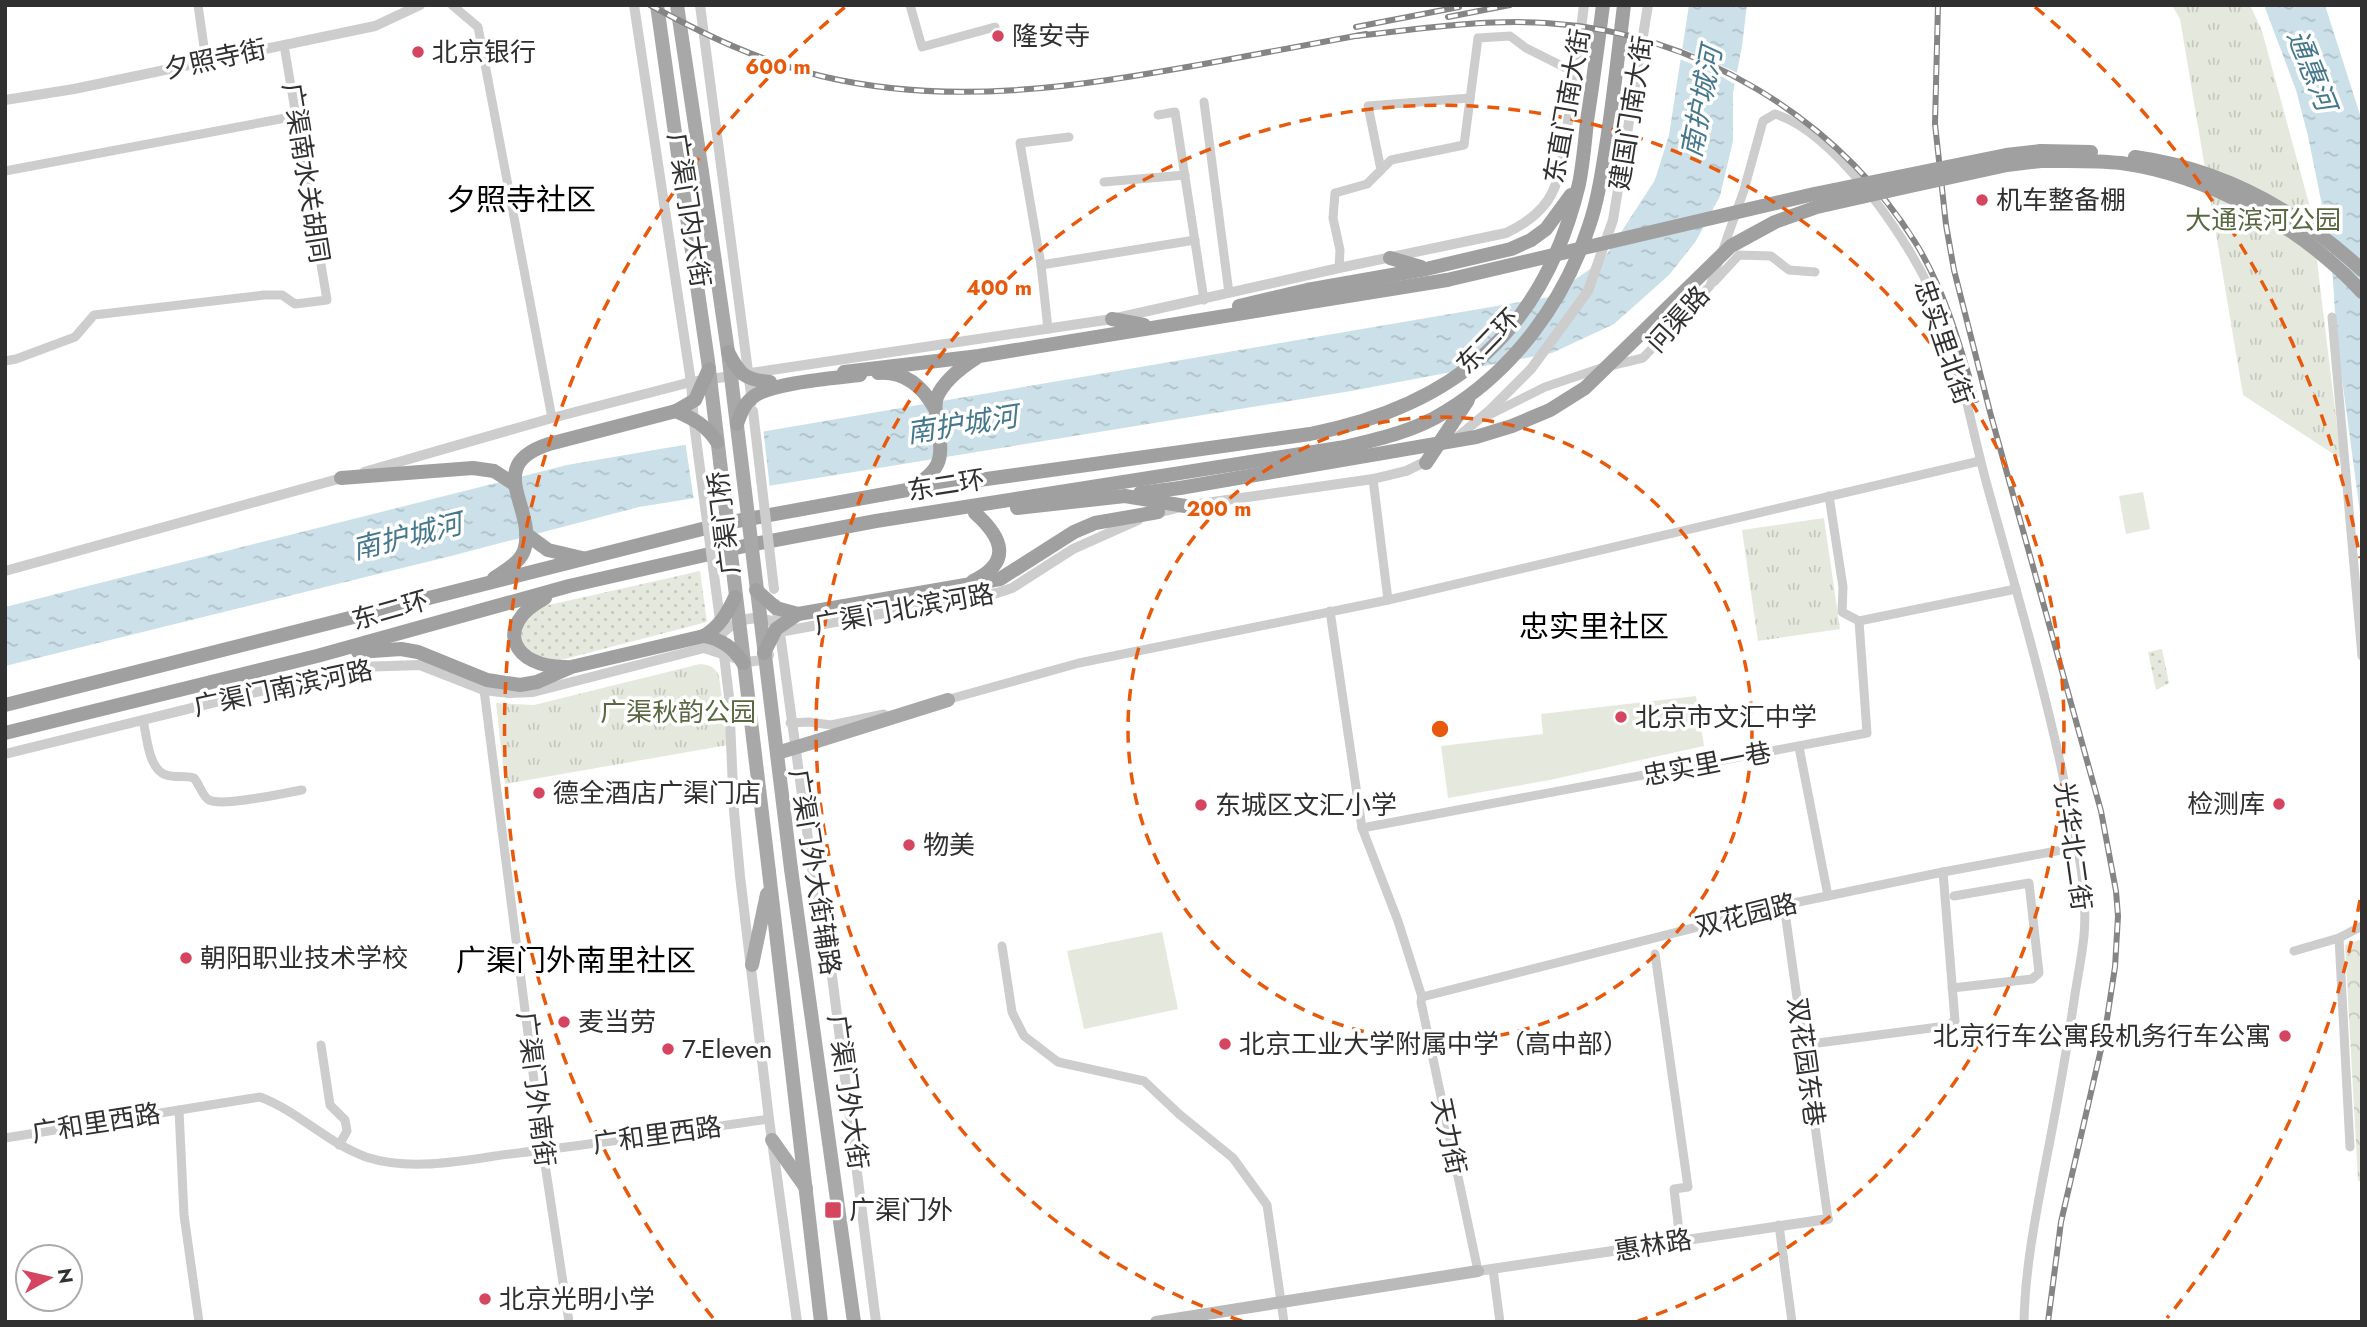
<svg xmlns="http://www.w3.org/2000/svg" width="2367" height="1327" font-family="Jost,'Noto Sans SC',sans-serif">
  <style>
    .grass { fill: url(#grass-dots) }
    .forest { fill: url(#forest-crowns) }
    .park { fill: url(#park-tufts) }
    .garden { fill: #e5e9dd }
    .water { fill: url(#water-ripples) }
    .pier { fill: #fff }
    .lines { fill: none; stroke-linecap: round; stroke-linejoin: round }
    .minor { stroke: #cdcdcd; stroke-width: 9 }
    .tertiary { stroke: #cdcdcd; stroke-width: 10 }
    .secondary { stroke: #bababa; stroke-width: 12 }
    .primary { stroke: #a8a8a8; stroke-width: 14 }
    .trunk { stroke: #a0a0a0; stroke-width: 14 }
    .rail-casing { stroke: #858585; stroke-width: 6 }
    .rail { stroke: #fff; stroke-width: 3.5; stroke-dasharray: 10; stroke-linecap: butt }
    .tertiary-bridge { stroke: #cdcdcd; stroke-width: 10 }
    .primary-bridge { stroke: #a8a8a8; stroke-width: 14 }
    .trunk-bridge { stroke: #a0a0a0; stroke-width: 14 }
    .ring { fill: none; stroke: #e8590c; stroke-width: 3.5; stroke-dasharray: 12 9 }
    .poi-dot { fill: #d5455f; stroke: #fff; stroke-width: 2.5 }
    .labels { text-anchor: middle; stroke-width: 7; stroke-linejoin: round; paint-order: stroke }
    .poi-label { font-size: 26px; fill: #303030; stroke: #fff; text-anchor: start }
    .street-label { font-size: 26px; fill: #303030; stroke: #fff }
    .park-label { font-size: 26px; fill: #586941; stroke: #fff }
    .water-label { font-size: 28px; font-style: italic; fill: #45788c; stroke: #fff }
    .quarter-label { font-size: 30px; fill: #000; stroke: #fff }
    .centre { fill: #e8590c; stroke: #fff; stroke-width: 3.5 }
    .ring-label { font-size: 21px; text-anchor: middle; font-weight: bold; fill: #e8590c; stroke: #fff; stroke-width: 7; stroke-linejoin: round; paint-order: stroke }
  </style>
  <defs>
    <pattern id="grass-dots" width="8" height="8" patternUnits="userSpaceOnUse" patternTransform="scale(1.75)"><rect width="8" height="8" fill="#e5e9dd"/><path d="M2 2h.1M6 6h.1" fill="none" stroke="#c5c8be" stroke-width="1.8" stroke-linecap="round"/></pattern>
    <pattern id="forest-crowns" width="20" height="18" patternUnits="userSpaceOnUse" patternTransform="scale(1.75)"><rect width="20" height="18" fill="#e5e9dd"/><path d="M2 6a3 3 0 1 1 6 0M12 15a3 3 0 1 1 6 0" fill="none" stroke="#c5c8be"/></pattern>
    <pattern id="park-tufts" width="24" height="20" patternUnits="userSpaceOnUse" patternTransform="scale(1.75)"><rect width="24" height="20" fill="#e5e9dd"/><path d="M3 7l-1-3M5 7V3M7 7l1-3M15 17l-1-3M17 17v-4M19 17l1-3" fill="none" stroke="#c5c8be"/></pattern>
    <pattern id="water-ripples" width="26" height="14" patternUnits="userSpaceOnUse" patternTransform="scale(1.75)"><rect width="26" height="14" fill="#cbe0e8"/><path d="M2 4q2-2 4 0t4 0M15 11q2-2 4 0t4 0" fill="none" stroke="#afc0c7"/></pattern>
  </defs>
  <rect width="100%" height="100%" fill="#fff"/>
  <g class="grass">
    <path d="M700,571l7,51 -154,40c-22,-7 -32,-9 -32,-34l19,-21z"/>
    <polygon points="2162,649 2169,683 2156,690 2148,652"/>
  </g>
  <polygon class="forest" points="2362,939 2362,1184 2358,1180 2345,945"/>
  <g class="park">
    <polygon points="2172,5 2250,5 2262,31 2311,211 2341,459 2243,395 2180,19"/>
    <polygon points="1824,518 1840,629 1758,641 1742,530"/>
    <path d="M700,664c10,1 15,3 19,12l9,69 -223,39 -9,-81 38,2z"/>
  </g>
  <g class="garden">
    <polygon points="2143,492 2150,529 2126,534 2119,496"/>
    <polygon points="1696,696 1704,746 1550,780 1448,798 1441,746 1543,734 1541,714"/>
    <polygon points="1162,932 1178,1009 1084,1029 1067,951"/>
  </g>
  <g class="water">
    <polygon points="1689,5 1747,5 1742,46 1733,93 1733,141 1720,196 1696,241 1669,275 1614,324 1552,353 1351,391 639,507 451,556 5,666 5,607 567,465 1550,297 1603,260 1655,180 1669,135"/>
    <polygon points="2264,5 2325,5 2362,121 2362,527 2337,342 2331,250 2308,136 2296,90"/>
  </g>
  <g class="pier">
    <polygon points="1679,47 1740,74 1738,86 1717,74 1677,58"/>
    <polygon points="763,427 770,489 694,501 685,441"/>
  </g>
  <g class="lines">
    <g class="minor">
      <polyline points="198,5 206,61"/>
      <polyline points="452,5 478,27 552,418"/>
      <polyline points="910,5 922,47 995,27"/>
      <polyline points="1204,102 1229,293"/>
      <polyline points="1158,115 1175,112 1204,300"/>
      <polyline points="1381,170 1368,106 1470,98"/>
      <polyline points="5,171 296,116"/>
      <polyline points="1104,182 1185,175"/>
      <polyline points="1041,265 1195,240"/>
      <polyline points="1339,268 1340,250 1333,218 1335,193 1367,184 1391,160 1464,145 1478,38 1510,36 1526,48 1566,68 1576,70"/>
      <polyline points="1714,282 1739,255 1771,256 1789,270 1815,272"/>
      <polyline points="2332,317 2362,656"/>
      <polyline points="1048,329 1041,265 1020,143 1069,137"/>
      <polyline points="5,361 16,359 75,337 94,315 264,295 282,295 295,304 327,300 284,45"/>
      <path d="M1485,417l60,-30 56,-19 42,-10 67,-72 34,-96 19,-69 12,-7c58,18 127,117 153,171 30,62 41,134 59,200 29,105 60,209 81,315 9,44 20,91 16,136 -2,19 -6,39 -9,58 -8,56 -18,111 -29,167 -10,53 -21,107 -22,161"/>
      <polyline points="1373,479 1388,600 1980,461"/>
      <polyline points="1829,496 1843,587 1842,612 1859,621"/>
      <polyline points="1330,611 1362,828 1398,921 1422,997"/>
      <polyline points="484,690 543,1151 569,1322"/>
      <polyline points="946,700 1079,663 1388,600"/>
      <path d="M143,720c4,16 5,49 23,55 9,3 19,0 28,3 5,6 9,19 15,22 13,7 76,-7 93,-10"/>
      <polyline points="790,723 809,722 831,725 884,714"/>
      <polyline points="1799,747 1828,896"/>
      <polyline points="1362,828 1867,733 1859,621 2016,589"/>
      <polyline points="1784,905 1828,1219"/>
      <polyline points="2339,938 2350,1147"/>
      <polyline points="1002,946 1012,1012 1024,1036 1058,1062 1144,1081 1179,1114 1233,1158 1267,1205 1284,1322"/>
      <polyline points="2294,951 2339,938 2362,926"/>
      <polyline points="1655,954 1688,1187 1674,1189 1680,1240"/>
      <polyline points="1952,988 2032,979 2039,973 2029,883 1954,896"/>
      <polyline points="321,1045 330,1105 345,1120 347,1131 339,1145"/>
      <polyline points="1803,1045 1946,1026 1955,1021 1943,872"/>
      <polyline points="179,1110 184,1215 199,1322"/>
      <path d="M5,1138l255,-41c38,14 67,46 106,60 46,15 97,3 144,-3 87,-10 173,-23 259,-35"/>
      <polyline points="1779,1225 1792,1322"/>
      <polyline points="1493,1269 1500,1322"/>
      <polyline points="1478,1271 1421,1002 1422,997 1784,905 1943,872 2078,847"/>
    </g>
    <g class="tertiary">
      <polyline points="634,5 691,382 694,423"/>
      <polyline points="700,5 752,402"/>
      <polyline points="5,100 74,89 375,26 420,5"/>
      <polyline points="1454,440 1490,410 1531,369 1588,291 1613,220 1648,5"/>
      <path d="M364,472l188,-54 139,-36 421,-63 227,-51 167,-35c19,-9 38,-22 47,-42 9,-19 11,-42 14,-63 6,-41 12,-82 17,-123"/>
      <polyline points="1153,514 1185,506 1373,479 1406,471 1431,459"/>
      <polyline points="5,571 349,476"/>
      <polyline points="776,604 815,890 831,968 876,1322"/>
      <polyline points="718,605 729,697 734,811 740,876 769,1119 797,1322"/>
      <path d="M721,634c17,-16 36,-21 57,-10"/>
      <polyline points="777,637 779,632 997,593 1012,588 1073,549 1138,520"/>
      <polyline points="5,754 358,667 420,665 484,690 509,693 533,692 704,648 747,662 762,660 769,655"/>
      <polyline points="1478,1271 1828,1219"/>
    </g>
    <polyline class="secondary" points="1156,1322 1478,1271"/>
    <g class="primary">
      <polyline points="657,5 681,176"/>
      <polyline points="677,5 702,172"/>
      <polyline points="817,741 948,700"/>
      <polyline points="791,869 854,1322"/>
      <polyline points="769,872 821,1322"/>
      <polyline points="752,965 767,894"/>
      <polyline points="772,1140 806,1188"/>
    </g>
    <g class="trunk">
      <polyline points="2041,151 2091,152"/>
      <path d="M2135,157c87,12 163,54 227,113"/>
      <path d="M2041,161c27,0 53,-1 80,2 88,12 181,64 241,129"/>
      <polyline points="1390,258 1421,267"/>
      <polyline points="1239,306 1307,290 1426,269 1511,249 1531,240 1546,229 1571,195"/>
      <polyline points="1112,319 1144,325"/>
      <polyline points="844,372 979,356 1447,280"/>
      <path d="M878,373c27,-2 45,14 57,36"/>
      <polyline points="1426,463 1468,400"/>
      <polyline points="341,478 473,468 494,471 514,484"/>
      <path d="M911,488c35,-20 31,-33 26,-69 -1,-7 -3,-15 0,-22 7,-17 25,-30 39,-39"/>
      <polyline points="1140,493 1180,488"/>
      <polyline points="1017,508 1125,496 1185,506"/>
      <polyline points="526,534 548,550 582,558"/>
      <path d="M494,578c12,-8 28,-16 31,-31 10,-40 -42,-82 24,-103l127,-33"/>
      <path d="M973,581c40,-19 29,-44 2,-68"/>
      <path d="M545,598c-53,28 -32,70 21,69"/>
      <polyline points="798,614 1000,579 1074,532 1095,523 1158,512"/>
      <polyline points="358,652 401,649 418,652 487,680 520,685 537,682 571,667 704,636"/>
      <path d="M5,705l721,-182 181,-33 403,-56c145,-28 234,-104 269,-250 4,-20 6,-42 8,-63 6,-39 11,-77 16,-116"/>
      <path d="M5,733l312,-77 252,-70 180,-41 127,-24 469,-74c34,-8 70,-16 100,-35 69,-42 119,-110 144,-186 8,-23 12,-48 16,-73 8,-49 13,-98 19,-148"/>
    </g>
    <defs>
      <g id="rail">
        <path d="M650,5c55,30 109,56 171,71 130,31 254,11 383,-12 54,-10 108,-20 162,-30"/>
        <polyline points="1938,5 1935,124 1946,225 1954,270 1990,412 2101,811 2116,891 2118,916 2115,967 2105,1032 2061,1222 2048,1322"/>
        <polyline points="1448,17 1510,5"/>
        <polyline points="1356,27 1459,7"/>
        <path d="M1356,36c63,-7 127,-17 190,-13 149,9 290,94 369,219 30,48 45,104 61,158"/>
      </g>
    </defs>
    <use href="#rail" class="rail-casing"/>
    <use href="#rail" class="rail"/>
    <g class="tertiary-bridge">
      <polyline points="753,411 774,589"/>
      <polyline points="694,423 718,605"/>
    </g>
    <g class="primary-bridge">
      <polyline points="702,172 728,352 791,869"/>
      <polyline points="681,176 708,361 769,872"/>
      <polyline points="777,753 817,741"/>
    </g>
    <g class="trunk-bridge">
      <polyline points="1447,280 1814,194 2006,155 2041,151"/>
      <path d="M728,352c11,22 17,28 42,30"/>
      <polyline points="676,411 695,400 709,369"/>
      <path d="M676,411c18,8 30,14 41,31"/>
      <path d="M737,424c4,-11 7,-20 16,-27 17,-14 83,-19 107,-22"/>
      <polyline points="1180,488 1476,437 1512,426 1550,410 1585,388 1731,246 1775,222 1817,207 1906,187 2007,165 2041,161"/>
      <polyline points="756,590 776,608 798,614"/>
      <path d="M704,636c16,-10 23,-22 31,-39"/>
      <path d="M704,636c18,4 29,11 39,27"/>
      <polyline points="764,653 776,629 798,614"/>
    </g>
  </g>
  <g class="ring">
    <circle cx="1440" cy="729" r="312"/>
    <path d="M1242 1321A624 624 0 1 1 1638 1321"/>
    <path d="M2360 900A936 936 0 0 1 2167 1318M713 1318A936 936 0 0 1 845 7M2035 7A936 936 0 0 1 2360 558"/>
  </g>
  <g class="poi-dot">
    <circle cx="998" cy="36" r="7"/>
    <circle cx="418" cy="52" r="7"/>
    <circle cx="1982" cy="200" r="7"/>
    <circle cx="1621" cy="717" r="7"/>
    <circle cx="539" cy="793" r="7"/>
    <circle cx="2279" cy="804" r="7"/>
    <circle cx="1201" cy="805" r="7"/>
    <circle cx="909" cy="845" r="7"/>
    <circle cx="186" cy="958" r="7"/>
    <circle cx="564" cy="1022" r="7"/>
    <circle cx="2285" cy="1036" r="7"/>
    <circle cx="1225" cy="1044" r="7"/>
    <circle cx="668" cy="1049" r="7"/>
    <rect x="824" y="1201" width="18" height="18" rx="3.5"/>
    <circle cx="485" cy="1299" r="7"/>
  </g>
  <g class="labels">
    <g class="poi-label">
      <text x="1012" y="45">隆安寺</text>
      <text x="432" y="61">北京银行</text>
      <text x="1996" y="209">机车整备棚</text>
      <text x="1635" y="726">北京市文汇中学</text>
      <text x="553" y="802">德全酒店广渠门店</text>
      <text x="2265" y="813" text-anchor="end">检测库</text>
      <text x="1215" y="814">东城区文汇小学</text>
      <text x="923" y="854">物美</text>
      <text x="200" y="967">朝阳职业技术学校</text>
      <text x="578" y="1031">麦当劳</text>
      <text x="2271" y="1045" text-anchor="end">北京行车公寓段机务行车公寓</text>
      <text x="1239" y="1053">北京工业大学附属中学（高中部）</text>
      <text x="682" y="1058">7-Eleven</text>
      <text x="849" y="1219">广渠门外</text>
      <text x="499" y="1308">北京光明小学</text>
    </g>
    <g class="street-label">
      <text transform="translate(215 59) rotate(-12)" y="9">夕照寺街</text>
      <text transform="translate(1567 106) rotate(-80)" y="9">东直门南大街</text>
      <text transform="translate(1631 113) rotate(-81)" y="9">建国门南大街</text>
      <text transform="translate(306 173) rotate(81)" y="9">广渠南水关胡同</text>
      <text transform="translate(689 210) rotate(81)" y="9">广渠门内大街</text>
      <text transform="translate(1678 319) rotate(-48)" y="9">问渠路</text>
      <text transform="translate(1488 341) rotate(-46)" y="9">东二环</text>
      <text transform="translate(1944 342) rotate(71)" y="9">忠实里北街</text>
      <text transform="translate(946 485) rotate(-9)" y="9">东二环</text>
      <text transform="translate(724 523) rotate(-97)" y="9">广渠门桥</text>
      <text transform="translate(904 609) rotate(-10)" y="9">广渠门北滨河路</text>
      <text transform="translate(390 610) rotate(-16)" y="9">东二环</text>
      <text transform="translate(283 688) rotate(-12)" y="9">广渠门南滨河路</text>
      <text transform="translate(1707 764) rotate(-11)" y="9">忠实里一巷</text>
      <text transform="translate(2073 846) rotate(82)" y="9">光华北二街</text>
      <text transform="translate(815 872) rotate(81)" y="9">广渠门外大街辅路</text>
      <text transform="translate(1746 915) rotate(-14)" y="9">双花园路</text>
      <text transform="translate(1806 1062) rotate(82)" y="9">双花园东巷</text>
      <text transform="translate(536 1089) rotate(83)" y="9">广渠门外南街</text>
      <text transform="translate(848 1092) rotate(82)" y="9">广渠门外大街</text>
      <text transform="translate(96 1123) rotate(-9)" y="9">广和里西路</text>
      <text transform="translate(657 1135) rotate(-8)" y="9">广和里西路</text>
      <text transform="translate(1449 1136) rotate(78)" y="9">天力街</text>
      <text transform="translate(1653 1245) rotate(-9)" y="9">惠林路</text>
    </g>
    <g class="park-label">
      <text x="2263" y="229">大通滨河公园</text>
      <text x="678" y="721">广渠秋韵公园</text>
    </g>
    <g class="water-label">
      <text transform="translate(2312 70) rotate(68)" y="10">通惠河</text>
      <text transform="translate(1701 102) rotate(-79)" y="10">南护城河</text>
      <text transform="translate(962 424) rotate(-9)" y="10">南护城河</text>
      <text transform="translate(407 536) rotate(-14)" y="10">南护城河</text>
    </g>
    <g class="quarter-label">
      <text x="521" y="210">夕照寺社区</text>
      <text x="1594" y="637">忠实里社区</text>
      <text x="576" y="971">广渠门外南里社区</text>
    </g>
  </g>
  <circle cx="1440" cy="729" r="10" class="centre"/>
  <g class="ring-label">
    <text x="778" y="74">600 m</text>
    <text x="999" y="295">400 m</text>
    <text x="1219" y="516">200 m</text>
  </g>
  <rect width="2367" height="1327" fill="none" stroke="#303030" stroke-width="14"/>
  <g transform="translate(49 1278) rotate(82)"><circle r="33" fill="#ffffff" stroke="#acacac" stroke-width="2"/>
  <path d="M0-5L12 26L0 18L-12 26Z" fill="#d5455f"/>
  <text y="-10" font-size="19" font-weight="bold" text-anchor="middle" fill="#303030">N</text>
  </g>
</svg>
